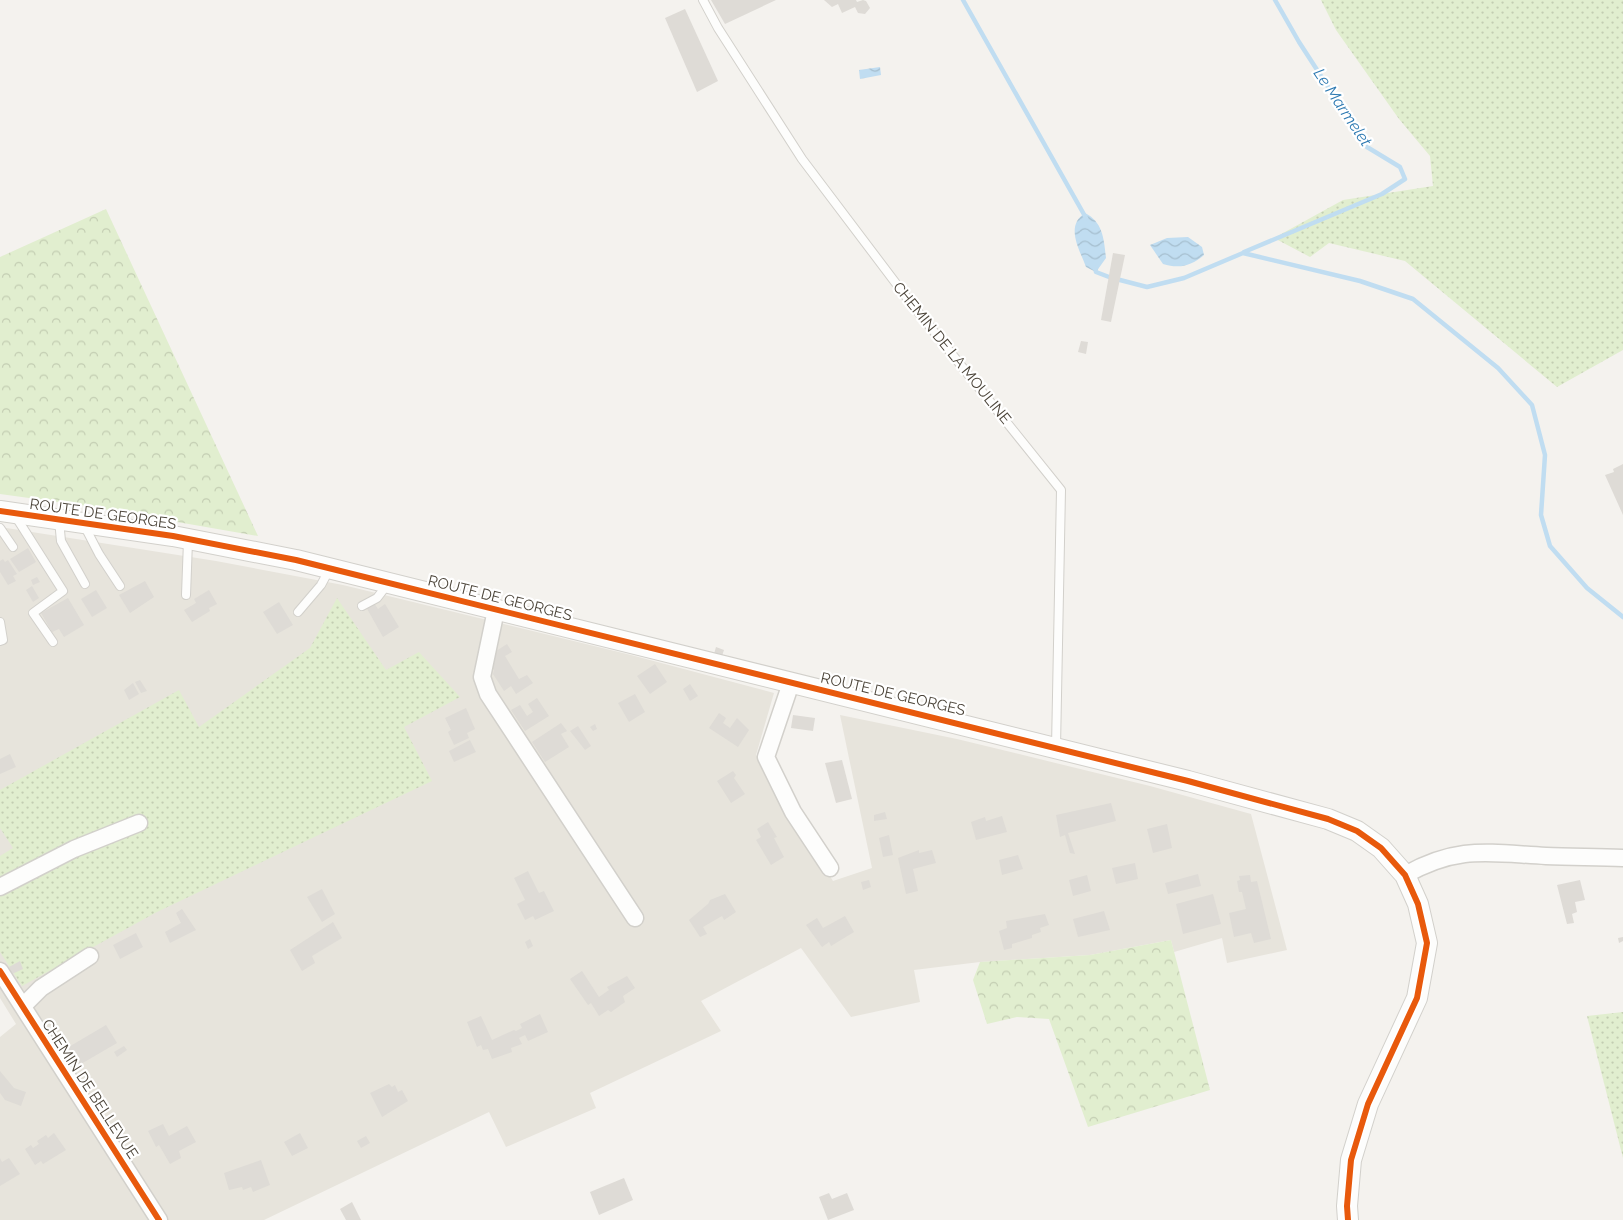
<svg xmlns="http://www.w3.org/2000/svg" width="1623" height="1220" font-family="Raleway,sans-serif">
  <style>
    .residential { fill: #e7e4dc }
    .grass { fill: url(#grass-dots) }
    .forest { fill: url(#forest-crowns) }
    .water { fill: url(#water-waves) }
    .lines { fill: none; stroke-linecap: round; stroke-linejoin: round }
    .stream { stroke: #c0ddf1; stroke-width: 4.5 }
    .building { fill: #dedbd6 }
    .service-casing { stroke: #d2d0cb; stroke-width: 10 }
    .minor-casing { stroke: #d2d0cb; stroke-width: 19 }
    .tertiary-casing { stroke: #d2d0cb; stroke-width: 22 }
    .service { stroke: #fdfdfc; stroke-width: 8 }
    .minor { stroke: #fdfdfc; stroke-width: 16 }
    .tertiary { stroke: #fdfdfc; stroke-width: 20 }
    .cycleway-casing { stroke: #fff; stroke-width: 9 }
    .cycleway { stroke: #e8590c; stroke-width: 6 }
    .labels { text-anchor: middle; stroke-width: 4.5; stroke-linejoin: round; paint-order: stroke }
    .street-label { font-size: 15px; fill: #4b4439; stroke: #fff }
    .water-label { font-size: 16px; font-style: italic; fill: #2e7ab2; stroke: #fff }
  </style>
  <defs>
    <pattern id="grass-dots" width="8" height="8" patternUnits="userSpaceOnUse" patternTransform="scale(1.25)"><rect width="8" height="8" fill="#e1eecf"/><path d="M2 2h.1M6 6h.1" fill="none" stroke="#c3cdb2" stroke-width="1.8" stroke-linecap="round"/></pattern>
    <pattern id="forest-crowns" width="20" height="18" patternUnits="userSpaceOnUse" patternTransform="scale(1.25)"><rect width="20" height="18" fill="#e1eecf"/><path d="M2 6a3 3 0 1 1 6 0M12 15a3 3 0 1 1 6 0" fill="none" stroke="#c3cdb2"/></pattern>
    <pattern id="water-waves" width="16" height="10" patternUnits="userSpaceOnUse" patternTransform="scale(1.25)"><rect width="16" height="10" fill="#c0ddf1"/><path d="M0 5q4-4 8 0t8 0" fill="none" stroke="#a6bfcf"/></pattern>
  </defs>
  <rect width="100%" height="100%" fill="#f4f2ee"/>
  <polygon class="residential" points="0,527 216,561 343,585 631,655 774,693 756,755 833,881 872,868 840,715 957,739 1150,786 1251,814 1287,950 1227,963 1222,938 1174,952 1171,940 1090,955 980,962 914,970 920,1002 851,1017 801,948 701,1001 721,1031 590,1093 596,1108 506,1147 489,1112 264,1220 0,1220 0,1037 16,1024 0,998"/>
  <g class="grass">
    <polygon points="1321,0 1623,0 1623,350 1557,387 1405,261 1329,243 1310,257 1274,238 1343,200 1433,186 1430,156 1399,119 1336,30"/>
    <polygon points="337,598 386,670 419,652 460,697 404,727 432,781 157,912 22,986 0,952 0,856 13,848 0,828 0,790 179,690 199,727 310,648"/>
    <polygon points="1623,1012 1623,1158 1587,1016"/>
  </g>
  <g class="forest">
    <polygon points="106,209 258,536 80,505 0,494 0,257"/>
    <polygon points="1171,940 1210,1090 1088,1127 1049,1019 1017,1017 987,1024 973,980 980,962 1090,955"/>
  </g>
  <g class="water">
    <polygon points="880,67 881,75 860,79 859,70"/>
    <path d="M1085,213c18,9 19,26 21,45l-10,14 -10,-5c-7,-19 -21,-41 -1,-54z"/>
    <path d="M1188,237l14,10 2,8c-13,11 -25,14 -41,9l-13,-19 17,-7z"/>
  </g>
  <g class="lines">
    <g class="stream">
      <polyline points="963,0 1086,218"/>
      <polyline points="1244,252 1382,194 1405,179 1400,167 1367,147 1299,42 1275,0"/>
      <polyline points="1095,268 1096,272 1109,277"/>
      <polyline points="1120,280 1147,287 1184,278 1243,253 1360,281 1413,299 1498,368 1532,405 1545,455 1541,515 1550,546 1587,588 1623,617"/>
    </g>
  </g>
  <g class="building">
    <polygon points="711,0 776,0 725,24"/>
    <polygon points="824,0 856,0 857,2 863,0 866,1 870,8 865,14 858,13 855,7 842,13 838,4 832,7"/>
    <polygon points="685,9 718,81 697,92 665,18"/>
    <polygon points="1113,253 1125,255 1111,322 1101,320"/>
    <polygon points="1081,341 1088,342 1086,354 1078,352"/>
    <polygon points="1623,464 1623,515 1605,475 1614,472 1613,469"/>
    <polygon points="28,548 36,562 19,572 10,559"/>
    <polygon points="3,559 5,562 8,560 17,574 13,576 16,581 8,585 0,572 0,561"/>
    <polygon points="37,577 40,582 33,585 31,580"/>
    <polygon points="145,581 154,597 130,613 119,595"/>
    <polygon points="32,586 39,598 33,602 26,590"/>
    <polygon points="96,590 107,608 92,617 81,599"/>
    <polygon points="209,590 217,604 209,608 210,611 192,622 184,610 196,603 194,599"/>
    <polygon points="68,598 84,625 64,637 59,629 52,632 41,613"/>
    <polygon points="279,602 293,625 277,634 263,612"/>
    <polygon points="374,603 378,609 385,604 399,627 383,637 366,607"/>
    <polygon points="507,644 512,652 505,656 519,679 527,675 533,683 516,694 511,686 504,691 493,674 494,670 488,662 490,655"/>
    <polygon points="716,647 724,650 722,656 714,654"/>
    <polygon points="655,664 667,682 650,694 637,676"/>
    <polygon points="140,680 147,691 141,693 135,682"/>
    <polygon points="133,683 139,694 129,700 124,690"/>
    <polygon points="690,684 698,696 690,701 683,689"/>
    <polygon points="635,694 645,712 629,722 618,703"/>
    <polygon points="537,698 549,716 525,731 511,710 520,705 527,716 533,712 528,704"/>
    <polygon points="466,708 475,729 467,733 469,738 454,745 448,732 451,730 445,718"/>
    <polygon points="719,713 726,718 723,723 730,728 737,718 749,730 738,747 709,728"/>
    <polygon points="793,715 815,718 813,731 791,728"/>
    <polygon points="561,723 567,731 561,734 569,747 545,762 532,742"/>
    <polygon points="595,724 597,729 593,731 590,727"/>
    <polygon points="578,726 591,746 585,750 570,731"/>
    <polygon points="470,740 476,752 454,762 449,751"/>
    <polygon points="10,754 16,767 0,774 0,759"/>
    <polygon points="842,760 852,799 836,803 825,763"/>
    <polygon points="733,771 736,775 734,778 745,794 731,803 717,781"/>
    <polygon points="1111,803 1116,821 1068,833 1075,854 1070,853 1065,835 1060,837 1056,815"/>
    <polygon points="885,812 887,819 874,821 874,815"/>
    <polygon points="1002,816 1007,832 976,840 971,822 985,817 986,821"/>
    <polygon points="768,822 777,837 774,838 784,857 771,865 756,840 761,837 757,829"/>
    <polygon points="1167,824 1172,848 1153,853 1147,829"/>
    <polygon points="889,835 893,855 883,857 879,838"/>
    <polygon points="919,850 919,853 932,850 936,863 913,869 918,891 906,894 898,858"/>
    <polygon points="1018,855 1023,869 1002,875 999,860"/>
    <polygon points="1135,863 1138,879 1116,884 1112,868"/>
    <polygon points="528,871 539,893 544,891 554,911 535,920 533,916 525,920 517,904 525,900 514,878"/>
    <polygon points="1198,874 1201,886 1168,894 1165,883"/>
    <polygon points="1087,875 1091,891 1073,896 1069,880"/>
    <polygon points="1250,875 1251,882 1257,881 1271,939 1254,943 1251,933 1234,937 1229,913 1246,909 1242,892 1239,892 1237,881 1240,880 1239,876"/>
    <polygon points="869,880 871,887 863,890 861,882"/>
    <polygon points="1580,880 1585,900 1575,902 1577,912 1572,914 1574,923 1567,924 1557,885"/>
    <polygon points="322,889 335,914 322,922 307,897"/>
    <polygon points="725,894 736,912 724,920 722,916 703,927 707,934 700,937 689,920 708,904 710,900"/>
    <polygon points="1213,894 1221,924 1183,934 1176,904"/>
    <polygon points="182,909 196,930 170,943 165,932 181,923 176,913"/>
    <polygon points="1104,911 1110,930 1078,937 1073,919"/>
    <polygon points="1045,914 1049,925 1040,928 1041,932 1032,935 1032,938 1012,944 1012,948 1004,950 999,931 1007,928 1006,921"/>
    <polygon points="845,916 854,932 831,946 829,942 822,947 806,925 817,918 823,928"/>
    <polygon points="333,922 342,938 312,956 315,963 302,971 290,950"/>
    <polygon points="136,933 143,947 120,959 113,945"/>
    <polygon points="1623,937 1623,941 1619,943 1618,938"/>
    <polygon points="530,939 533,946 528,949 525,942"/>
    <polygon points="20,961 23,969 12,974 9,967"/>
    <polygon points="582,971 599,997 609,990 607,987 627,976 635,988 623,996 625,1002 611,1012 608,1010 599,1016 591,1003 588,1005 570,979"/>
    <polygon points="540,1014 548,1032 528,1041 525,1035 519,1038 522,1044 511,1048 512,1052 492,1059 488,1049 483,1050 481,1045 477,1047 467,1022 481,1016 492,1040 514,1030 516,1031 522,1028 520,1024"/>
    <polygon points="106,1025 117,1043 69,1071 56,1051 66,1045 67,1048"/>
    <polygon points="124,1046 127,1050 117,1057 114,1052"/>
    <polygon points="0,1071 14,1088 26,1092 21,1106 5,1100 0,1093"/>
    <polygon points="389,1084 392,1087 395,1085 398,1092 402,1090 408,1101 382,1117 370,1093"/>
    <polygon points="163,1124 169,1136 187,1126 196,1142 179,1151 181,1158 170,1164 159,1145 156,1147 148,1131"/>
    <polygon points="54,1133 66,1150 43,1164 41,1161 35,1165 25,1149 31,1145 33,1148 39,1144 37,1141 46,1135 48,1138"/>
    <polygon points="300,1133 308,1148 292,1156 284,1142"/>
    <polygon points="366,1136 370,1143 361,1148 357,1141"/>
    <polygon points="0,1158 2,1162 9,1158 20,1174 0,1186"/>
    <polygon points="261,1160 270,1185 253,1192 251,1187 243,1190 242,1187 229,1190 224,1173"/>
    <polygon points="624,1178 633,1200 599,1215 590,1192"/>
    <polygon points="829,1193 832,1199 847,1193 854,1210 828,1220 819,1197"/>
    <polygon points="352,1202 361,1220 346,1220 340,1209"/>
  </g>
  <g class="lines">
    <defs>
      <g id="service">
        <polyline points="703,0 718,28 802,159 907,298 1061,490 1056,747"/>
        <polyline points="16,517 63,591 33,613 53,642"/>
        <polyline points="59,520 61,541 85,584"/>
        <polyline points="84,525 99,554 120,586"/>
        <polyline points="0,528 13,547"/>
        <polyline points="186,595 188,541"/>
        <polyline points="362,606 377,598 387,585"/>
        <polyline points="298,612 321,585 329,570"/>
        <polyline points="0,622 3,640 0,641"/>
      </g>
      <g id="minor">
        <polyline points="496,610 482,677 488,694 635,918"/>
        <polyline points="791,683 766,757 793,812 830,868"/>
        <path d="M1405,875c53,-30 84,-22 141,-19 26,1 51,1 77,2"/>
        <polyline points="0,887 74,849 139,823"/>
        <polyline points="0,971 159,1220"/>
        <polyline points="23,1006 41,988 90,956"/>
      </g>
      <polyline id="tertiary" points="0,511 173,536 296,560 1188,781 1328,819 1357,831 1381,848 1405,875 1418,904 1427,943 1417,998 1368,1104 1351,1160 1347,1206 1348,1220"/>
    </defs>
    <use href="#service" class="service-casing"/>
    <use href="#minor" class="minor-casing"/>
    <use href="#tertiary" class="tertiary-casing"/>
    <use href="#service" class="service"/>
    <use href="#minor" class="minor"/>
    <use href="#tertiary" class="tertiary"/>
    <defs>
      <g id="cycleway">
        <polyline points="0,511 173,536 296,560 1188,781 1328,819 1357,831 1381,848 1405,875 1418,904 1427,943 1417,998 1368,1104 1351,1160 1347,1206 1348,1220"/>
        <polyline points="0,971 159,1220"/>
      </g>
    </defs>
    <use href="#cycleway" class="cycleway-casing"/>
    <use href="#cycleway" class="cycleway"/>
  </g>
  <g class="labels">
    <g class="street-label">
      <text transform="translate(952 353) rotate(51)" y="5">CHEMIN DE LA MOULINE</text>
      <text transform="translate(103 514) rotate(8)" y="5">ROUTE DE GEORGES</text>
      <text transform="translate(500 598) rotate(14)" y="5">ROUTE DE GEORGES</text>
      <text transform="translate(893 694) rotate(13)" y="5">ROUTE DE GEORGES</text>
      <text transform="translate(90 1089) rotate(57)" y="5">CHEMIN DE BELLEVUE</text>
    </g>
    <g class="water-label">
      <text transform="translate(1343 107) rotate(56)" y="6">Le Marmelet</text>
    </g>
  </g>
</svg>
